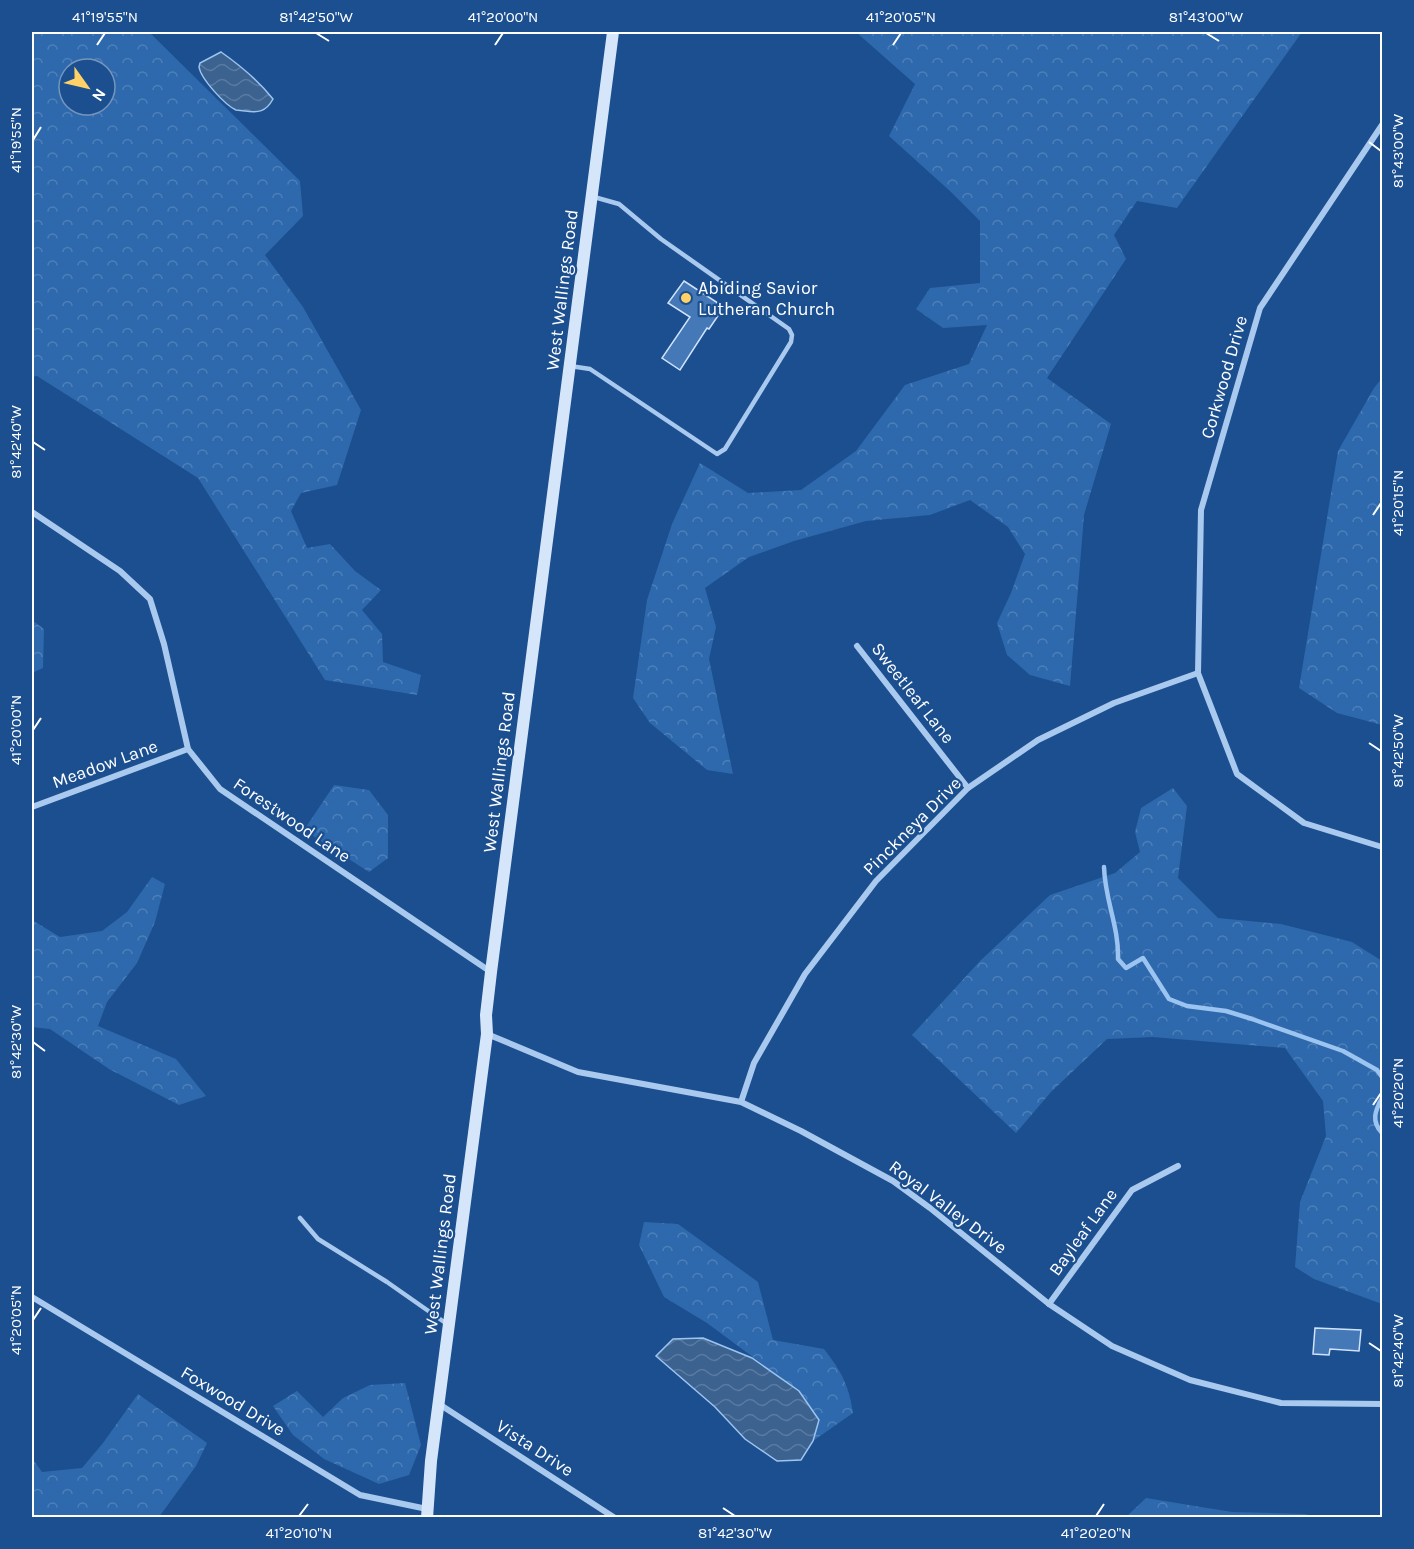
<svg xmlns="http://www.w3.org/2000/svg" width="1414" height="1549" font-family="Karla,sans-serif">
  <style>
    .forest { fill: url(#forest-crowns); fill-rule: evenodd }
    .water { fill: url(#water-waves); stroke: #9cc4f0; stroke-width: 1.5 }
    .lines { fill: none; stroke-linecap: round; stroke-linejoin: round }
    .stream { stroke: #9cc4f0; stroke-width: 4.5 }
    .building { fill: #4478b7; stroke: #cfe3fa; stroke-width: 1.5 }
    .lane { stroke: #a9c9ee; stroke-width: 4.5 }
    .street { stroke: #a9c9ee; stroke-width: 6 }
    .secondary { stroke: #d6e6fa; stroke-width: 12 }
    .ticks { fill: none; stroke: #fff; stroke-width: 2 }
    .poi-dot { fill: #ffd166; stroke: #1b4f8f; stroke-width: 2 }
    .labels { text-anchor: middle; stroke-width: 4.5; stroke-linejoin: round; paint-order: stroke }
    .poi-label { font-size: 18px; fill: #fff; stroke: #1b4f8f; text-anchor: start }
    .street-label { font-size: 18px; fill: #fff; stroke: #1b4f8f }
    .neatline { fill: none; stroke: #fff; stroke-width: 2 }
    .ticks-label { font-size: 15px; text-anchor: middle; fill: #fff }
  </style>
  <defs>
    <pattern id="forest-crowns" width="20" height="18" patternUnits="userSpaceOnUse" patternTransform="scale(1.5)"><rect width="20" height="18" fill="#2e69ad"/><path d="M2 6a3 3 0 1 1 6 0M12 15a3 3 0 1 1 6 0" fill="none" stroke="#4d80b9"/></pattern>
    <pattern id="water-waves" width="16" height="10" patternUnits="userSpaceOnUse" patternTransform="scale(1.5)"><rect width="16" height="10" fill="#3c6290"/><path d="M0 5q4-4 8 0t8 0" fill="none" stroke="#597aa1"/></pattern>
  </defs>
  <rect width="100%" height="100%" fill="#1b4f8f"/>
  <g class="forest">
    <path d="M32,32h119v2l149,147 3,35 -38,39 38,52 58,103 -24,75 -36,8 -10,18 16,37 23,-4 25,27 26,19 -19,20 20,24 1,28 38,13 -4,20 -92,-15 -127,-202 -161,-102 -5,1zM69,69h36v36h-36z"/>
    <polygon points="856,32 1302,32 1177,208 1137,201 1114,235 1126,259 1047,378 1111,424 1084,515 1070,686 1030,675 1007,655 997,623 1011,593 1025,554 1008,527 970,500 930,515 866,521 794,541 749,557 705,588 716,627 709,659 733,774 707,770 650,723 633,698 647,600 672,524 700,463 748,493 801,490 856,451 905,385 969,364 987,325 943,328 916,309 930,288 980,283 980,221 951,192 889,136 915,84"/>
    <polygon points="1382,378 1382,725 1337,713 1299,688 1338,451 1374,388"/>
    <polygon points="32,620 44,629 43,668 32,673"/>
    <polygon points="334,785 369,790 388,815 388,858 369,872 304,830"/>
    <polygon points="1173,788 1187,806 1178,878 1218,918 1281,924 1352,942 1382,961 1382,1304 1314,1279 1295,1267 1300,1202 1326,1136 1323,1101 1285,1048 1153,1037 1107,1039 1051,1092 1016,1133 912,1035 980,961 1050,895 1115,873 1140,852 1135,832 1141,808"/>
    <polygon points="152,877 165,884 155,922 137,963 107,1002 98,1026 176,1059 206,1096 179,1105 109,1069 50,1029 32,1027 32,920 60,937 102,931 127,912"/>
    <path d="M644,1222l34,2 80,58 15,58 51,9c17,22 25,36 29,64l-40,28 6,-21 -20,-29 -92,-68 -43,-26 -25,-52z"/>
    <polygon points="405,1383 421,1445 409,1475 379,1484 324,1459 293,1435 273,1406 297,1391 323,1417 343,1398 370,1385"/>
    <polygon points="138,1394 207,1443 196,1466 159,1517 39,1518 32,1515 32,1458 42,1472 82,1468 103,1443"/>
    <polygon points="1146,1498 1232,1512 1305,1514 1315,1517 1126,1517"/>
  </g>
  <g class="water">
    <path d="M221,52c20,14 37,28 52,47 -7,13 -15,14 -28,12 0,0 -9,-1 -9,-1 -11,-5 -35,-31 -37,-43l1,-4z"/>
    <polygon points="703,1338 752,1358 799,1391 819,1420 813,1441 801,1460 777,1461 745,1439 715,1407 656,1356 673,1339"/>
  </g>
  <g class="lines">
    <g class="stream">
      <path d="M1104,867c1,34 15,59 14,92l8,9 17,-10 26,41 18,7 39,5 26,8 91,32 34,19 5,7"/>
      <path d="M1382,1098c-7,13 -11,23 0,35"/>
    </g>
  </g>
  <g class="building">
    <polygon points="684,281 724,307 709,329 707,328 680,370 662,358 690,317 668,303"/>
    <polygon points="1315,1328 1361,1330 1359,1351 1330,1349 1329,1355 1313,1354"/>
  </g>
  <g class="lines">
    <g class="lane">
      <polyline points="570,366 590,369 717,454 725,449 791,342 792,335 789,329 661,239 619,204 594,197"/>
      <polyline points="300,1218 318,1239 387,1282 447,1324"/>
    </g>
    <g class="street">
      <polyline points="1382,125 1260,308 1201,510 1198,673 1237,774 1304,823 1382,847"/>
      <polyline points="32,512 120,571 150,599 164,644 188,749 220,789 491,972"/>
      <polyline points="857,646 968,788"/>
      <polyline points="32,807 188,749"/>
      <polyline points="487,1034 578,1072 741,1102 801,1131 893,1181 930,1208 1049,1304 1112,1346 1190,1380 1281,1403 1382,1404"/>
      <polyline points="741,1102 754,1063 805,974 876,881 968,788 1038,740 1114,703 1198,673"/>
      <polyline points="32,1297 360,1495 427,1509"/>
      <polyline points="1049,1304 1132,1190 1178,1166"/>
      <polyline points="439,1404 615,1518"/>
    </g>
    <polyline class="secondary" points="427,1518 431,1461 487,1034 486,1015 491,972 613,32"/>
  </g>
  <path class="ticks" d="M316,33l13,8M1206,33l13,8M97,45l8,-12M495,45l8,-12M893,45l8,-12M33,140l8,-13M1369,142l12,9M33,442l12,8M1373,515l8,-12M33,730l8,-12M1369,743l12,8M33,1042l12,9M1373,1105l8,-12M33,1320l8,-12M1369,1343l12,8M723,1508l12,8M299,1516l9,-12M1096,1516l8,-12"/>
  <circle class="poi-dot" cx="686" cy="298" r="6"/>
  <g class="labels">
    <g class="poi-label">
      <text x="698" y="294">Abiding Savior<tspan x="698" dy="21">Lutheran Church</tspan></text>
    </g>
    <g class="street-label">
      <text transform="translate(562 290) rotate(-83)" y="6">West Wallings Road</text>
      <text transform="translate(1224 377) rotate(-74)" y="6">Corkwood Drive</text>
      <text transform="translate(913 693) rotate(52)" y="6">Sweetleaf Lane</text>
      <text transform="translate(105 764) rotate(-20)" y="6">Meadow Lane</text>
      <text transform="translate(499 772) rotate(-83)" y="6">West Wallings Road</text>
      <text transform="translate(292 820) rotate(34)" y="6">Forestwood Lane</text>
      <text transform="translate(912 826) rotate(-45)" y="6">Pinckneya Drive</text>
      <text transform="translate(948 1207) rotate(37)" y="6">Royal Valley Drive</text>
      <text transform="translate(1083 1232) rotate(-54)" y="6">Bayleaf Lane</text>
      <text transform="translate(440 1254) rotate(-83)" y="6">West Wallings Road</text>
      <text transform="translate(233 1401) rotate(31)" y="6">Foxwood Drive</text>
      <text transform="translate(535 1448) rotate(33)" y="6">Vista Drive</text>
    </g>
  </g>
  <rect width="1414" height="1549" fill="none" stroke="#1b4f8f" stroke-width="66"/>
  <g transform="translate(87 87) rotate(124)"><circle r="28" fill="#1b4f8f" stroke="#7695bc" stroke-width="1.5"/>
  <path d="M0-4.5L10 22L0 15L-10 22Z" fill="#ffd166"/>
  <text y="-9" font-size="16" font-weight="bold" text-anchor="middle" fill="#ffffff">N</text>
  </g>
  <rect x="33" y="33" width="1348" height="1483" class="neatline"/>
  <g class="ticks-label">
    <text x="105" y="22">41°19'55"N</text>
    <text x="316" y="22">81°42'50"W</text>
    <text x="503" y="22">41°20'00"N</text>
    <text x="901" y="22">41°20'05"N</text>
    <text x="1206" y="22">81°43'00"W</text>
    <text transform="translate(16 140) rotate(-90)" y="5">41°19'55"N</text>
    <text transform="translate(1398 151) rotate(-90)" y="5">81°43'00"W</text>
    <text transform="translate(16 442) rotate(-90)" y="5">81°42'40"W</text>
    <text transform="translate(1398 503) rotate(-90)" y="5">41°20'15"N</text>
    <text transform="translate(16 730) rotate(-90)" y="5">41°20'00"N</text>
    <text transform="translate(1398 751) rotate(-90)" y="5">81°42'50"W</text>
    <text transform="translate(16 1042) rotate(-90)" y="5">81°42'30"W</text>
    <text transform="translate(1398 1093) rotate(-90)" y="5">41°20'20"N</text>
    <text transform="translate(16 1320) rotate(-90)" y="5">41°20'05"N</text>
    <text transform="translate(1398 1351) rotate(-90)" y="5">81°42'40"W</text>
    <text x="299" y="1538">41°20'10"N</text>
    <text x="735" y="1538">81°42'30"W</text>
    <text x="1096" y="1538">41°20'20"N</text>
  </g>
</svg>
